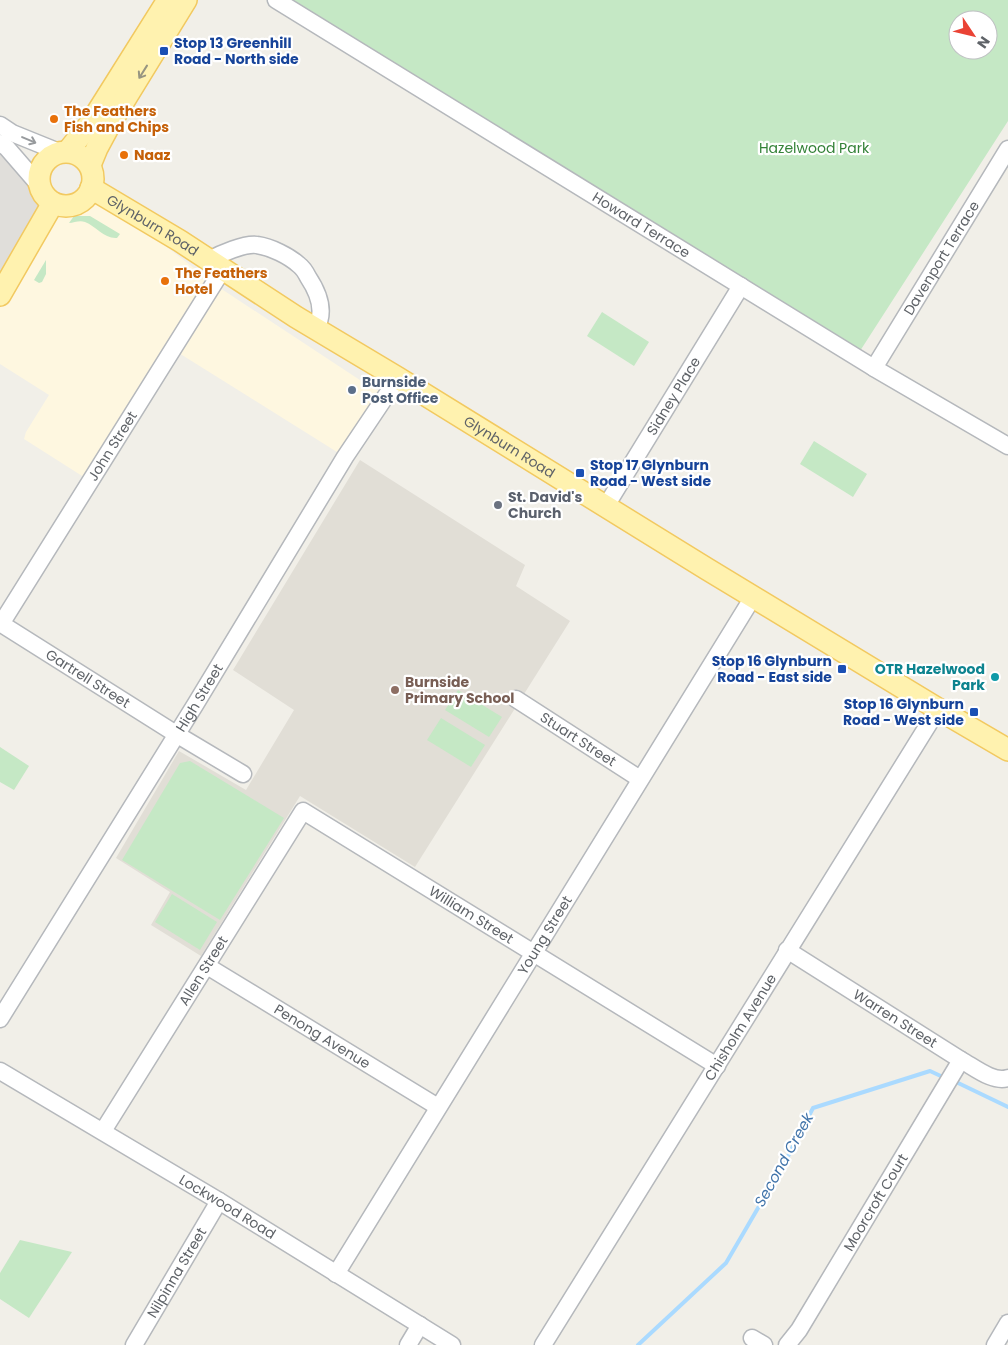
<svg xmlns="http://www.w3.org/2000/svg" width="1008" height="1345" font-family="Poppins,sans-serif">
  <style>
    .commercial { fill: #fef7e0 }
    .industrial { fill: #e0deda }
    .education { fill: #e1ded6 }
    .green { fill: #c5e8c5; fill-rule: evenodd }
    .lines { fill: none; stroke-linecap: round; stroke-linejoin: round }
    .stream { stroke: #aadaff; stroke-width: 4 }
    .minor-casing { stroke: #b5b8bc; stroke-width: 19 }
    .major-casing { stroke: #f2c960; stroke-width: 24 }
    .minor { stroke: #fff; stroke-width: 16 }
    .major { stroke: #fff2af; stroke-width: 21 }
    .oneway { stroke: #979581 }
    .oneway2 { stroke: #979a9d }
    .transit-dot { fill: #1a4fb4; stroke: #fff; stroke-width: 2 }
    .food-dot { fill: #e8710a; stroke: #fff; stroke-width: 2 }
    .service-dot { fill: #5c6f8a; stroke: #fff; stroke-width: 2 }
    .worship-dot { fill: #6b7280; stroke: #fff; stroke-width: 2 }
    .culture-dot { fill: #0f9aa8; stroke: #fff; stroke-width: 2 }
    .education-dot { fill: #8d6e63; stroke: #fff; stroke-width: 2 }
    .labels { text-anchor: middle; stroke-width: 4.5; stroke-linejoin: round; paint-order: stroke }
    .transit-label { font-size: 14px; font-weight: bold; fill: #164399; stroke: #fff; text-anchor: start }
    .food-label { font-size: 14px; font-weight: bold; fill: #c56008; stroke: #fff; text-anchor: start }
    .park-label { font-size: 14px; fill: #348238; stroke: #fff }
    .street-label { font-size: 14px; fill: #5f6368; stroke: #fff }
    .service-label { font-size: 14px; font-weight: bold; fill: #4e5e75; stroke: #fff; text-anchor: start }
    .worship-label { font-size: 14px; font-weight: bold; fill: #5b616d; stroke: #fff; text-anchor: start }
    .culture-label { font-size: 14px; font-weight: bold; fill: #0d838f; stroke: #fff; text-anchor: end }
    .education-label { font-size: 14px; font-weight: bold; fill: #785e54; stroke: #fff; text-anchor: start }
    .water-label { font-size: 15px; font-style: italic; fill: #4174aa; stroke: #fff }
  </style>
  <rect width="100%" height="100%" fill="#f1efe8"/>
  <polygon class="commercial" points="91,188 217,286 372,388 388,394 345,457 174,350 90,481 24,439 26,432 49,395 0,364 0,295 63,205 78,203 83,199"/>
  <polygon class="industrial" points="0,151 41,190 48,199 0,295"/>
  <polygon class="education" points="360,460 525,565 516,586 570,621 415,867 300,796 201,956 151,925 170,892 116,858 179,751 246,790 294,710 233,670"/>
  <g class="green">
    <path d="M292,0h716v121l-148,230zM958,20h30v30h-30z"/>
    <path d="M74,216h16l30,18 -3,4c-13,1 -21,-12 -32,-16 -6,-2 -11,1 -16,1z"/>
    <polygon points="46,260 46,274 42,282 39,283 34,280"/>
    <polygon points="602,312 649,342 634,366 587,336"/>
    <polygon points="814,441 867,474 853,497 800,464"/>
    <polygon points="458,690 502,717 489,737 445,710"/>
    <polygon points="441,718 485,745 471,767 427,740"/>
    <polygon points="0,747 29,766 14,790 0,782"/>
    <polygon points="190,761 284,818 220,920 122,860 180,763"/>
    <polygon points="172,894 217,922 200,950 155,922"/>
    <polygon points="20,1240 72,1252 29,1318 0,1299 0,1273"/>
  </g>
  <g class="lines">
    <g class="stream">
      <polyline points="954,1081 1008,1107"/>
      <polyline points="638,1345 726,1263 786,1160 813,1108 930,1071 945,1078"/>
    </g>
    <defs>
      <g id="minor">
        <path id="s1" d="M276,0l598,368 134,78"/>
        <polyline points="0,125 12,133 59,152"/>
        <polyline points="0,143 7,148 39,185"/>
        <path d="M209,260c11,-6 36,-17 48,-15 14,2 32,11 42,20 4,3 7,8 9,12 10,15 18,34 8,51"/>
        <path id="s2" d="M874,368l134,-219"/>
        <path id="s3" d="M606,506l135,-220"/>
        <path id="s4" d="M0,623l176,111 67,40"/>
        <path id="s5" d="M1,624l222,-355"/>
        <path id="s6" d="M516,699l124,80"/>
        <path id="s7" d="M787,950l174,110c13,7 32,23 47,18"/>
        <path id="s8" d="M207,966l231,141"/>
        <path id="s9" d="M0,1019l195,-314 150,-248 53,-79"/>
        <path id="s10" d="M0,1071l219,130 233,144"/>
        <path id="s11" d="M103,1131l200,-320 414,255"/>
        <path id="s12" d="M336,1274l417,-677"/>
        <polyline points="752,1338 764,1345"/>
        <path id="s13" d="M134,1345l85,-144"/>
        <polyline points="408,1345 420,1325"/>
        <path id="s14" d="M543,1345l395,-636"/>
        <path id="s15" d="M787,1345l12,-15 162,-270"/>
        <polyline points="995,1345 1008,1323"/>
      </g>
      <g id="major">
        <polyline points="68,151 90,124 168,0"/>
        <circle cx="66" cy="179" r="27"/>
        <polyline points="90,165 97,148 111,122 186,0"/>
        <path id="s16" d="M91,188l89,53 116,76 102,61 309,191 231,140 70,41"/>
        <polyline points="0,295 53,203"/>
      </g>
    </defs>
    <use href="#minor" class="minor-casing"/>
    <use href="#major" class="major-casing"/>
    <use href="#minor" class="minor"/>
    <use href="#major" class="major"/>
  </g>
  <defs><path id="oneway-shaft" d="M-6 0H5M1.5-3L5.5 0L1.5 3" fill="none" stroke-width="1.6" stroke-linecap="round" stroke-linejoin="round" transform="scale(1.25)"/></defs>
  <use class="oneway" href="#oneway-shaft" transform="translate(143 72) rotate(122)"/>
  <use class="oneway2" href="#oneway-shaft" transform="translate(29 140) rotate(23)"/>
  <g class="transit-dot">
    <rect x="159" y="46" width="10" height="10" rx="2.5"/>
    <rect x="575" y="468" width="10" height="10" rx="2.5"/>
    <rect x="837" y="664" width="10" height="10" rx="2.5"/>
    <rect x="969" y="707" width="10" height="10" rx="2.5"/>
  </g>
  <g class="food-dot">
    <circle cx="54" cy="119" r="5"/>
    <circle cx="124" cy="155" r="5"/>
    <circle cx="165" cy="281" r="5"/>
  </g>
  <circle class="service-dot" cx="352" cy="390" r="5"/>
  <circle class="worship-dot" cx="498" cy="505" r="5"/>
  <circle class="culture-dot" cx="995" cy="677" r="5"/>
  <circle class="education-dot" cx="395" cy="690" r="5"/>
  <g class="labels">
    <g class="transit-label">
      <text x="174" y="48">Stop 13 Greenhill<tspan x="174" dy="16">Road - North side</tspan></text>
      <text x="590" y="470">Stop 17 Glynburn<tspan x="590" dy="16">Road - West side</tspan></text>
      <text x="832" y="666" text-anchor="end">Stop 16 Glynburn<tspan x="832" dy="16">Road - East side</tspan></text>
      <text x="964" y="709" text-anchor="end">Stop 16 Glynburn<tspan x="964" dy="16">Road - West side</tspan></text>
    </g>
    <g class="food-label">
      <text x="64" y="116">The Feathers<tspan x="64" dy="16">Fish and Chips</tspan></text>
      <text x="134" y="160">Naaz</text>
      <text x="175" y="278">The Feathers<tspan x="175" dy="16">Hotel</tspan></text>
    </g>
    <g class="park-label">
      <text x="814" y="153">Hazelwood Park</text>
    </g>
    <g class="street-label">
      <text dy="5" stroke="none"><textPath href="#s1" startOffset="429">Howard Terrace</textPath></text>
      <text dy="5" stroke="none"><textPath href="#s16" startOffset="72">Glynburn Road</textPath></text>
      <text dy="5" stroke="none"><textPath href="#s2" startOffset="129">Davenport Terrace</textPath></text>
      <text dy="5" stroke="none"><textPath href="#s3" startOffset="129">Sidney Place</textPath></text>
      <text dy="5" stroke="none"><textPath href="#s5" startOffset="210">John Street</textPath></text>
      <text dy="5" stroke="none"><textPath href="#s16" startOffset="492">Glynburn Road</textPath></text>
      <text dy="5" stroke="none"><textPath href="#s4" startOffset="104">Gartrell Street</textPath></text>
      <text dy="5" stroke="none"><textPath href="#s9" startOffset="378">High Street</textPath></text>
      <text dy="5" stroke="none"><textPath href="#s6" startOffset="74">Stuart Street</textPath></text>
      <text dy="5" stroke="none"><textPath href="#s11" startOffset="575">William Street</textPath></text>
      <text dy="5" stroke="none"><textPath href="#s12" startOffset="398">Young Street</textPath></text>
      <text dy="5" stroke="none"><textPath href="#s11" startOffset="189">Allen Street</textPath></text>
      <text dy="5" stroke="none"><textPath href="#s7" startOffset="128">Warren Street</textPath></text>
      <text dy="5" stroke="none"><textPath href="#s14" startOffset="374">Chisholm Avenue</textPath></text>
      <text dy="5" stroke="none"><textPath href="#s8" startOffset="135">Penong Avenue</textPath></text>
      <text dy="5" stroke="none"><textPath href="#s15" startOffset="168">Moorcroft Court</textPath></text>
      <text dy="5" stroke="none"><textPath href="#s10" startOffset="265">Lockwood Road</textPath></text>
      <text dy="5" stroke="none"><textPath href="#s13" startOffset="84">Nilpinna Street</textPath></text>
    </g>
    <g class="service-label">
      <text x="362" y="387">Burnside<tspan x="362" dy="16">Post Office</tspan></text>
    </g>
    <g class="worship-label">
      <text x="508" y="502">St. David's<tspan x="508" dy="16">Church</tspan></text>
    </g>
    <g class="culture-label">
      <text x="985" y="674">OTR Hazelwood<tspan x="985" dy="16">Park</tspan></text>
    </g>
    <g class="education-label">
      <text x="405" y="687">Burnside<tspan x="405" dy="16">Primary School</tspan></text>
    </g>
    <g class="water-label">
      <text transform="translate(784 1160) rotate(-61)" y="5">Second Creek</text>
    </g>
  </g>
  <g transform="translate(973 35) rotate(125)"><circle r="24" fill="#ffffff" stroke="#bfc1c3"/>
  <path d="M0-4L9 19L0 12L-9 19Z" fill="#ea4335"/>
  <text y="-8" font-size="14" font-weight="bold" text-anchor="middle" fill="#5f6368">N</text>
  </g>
</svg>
